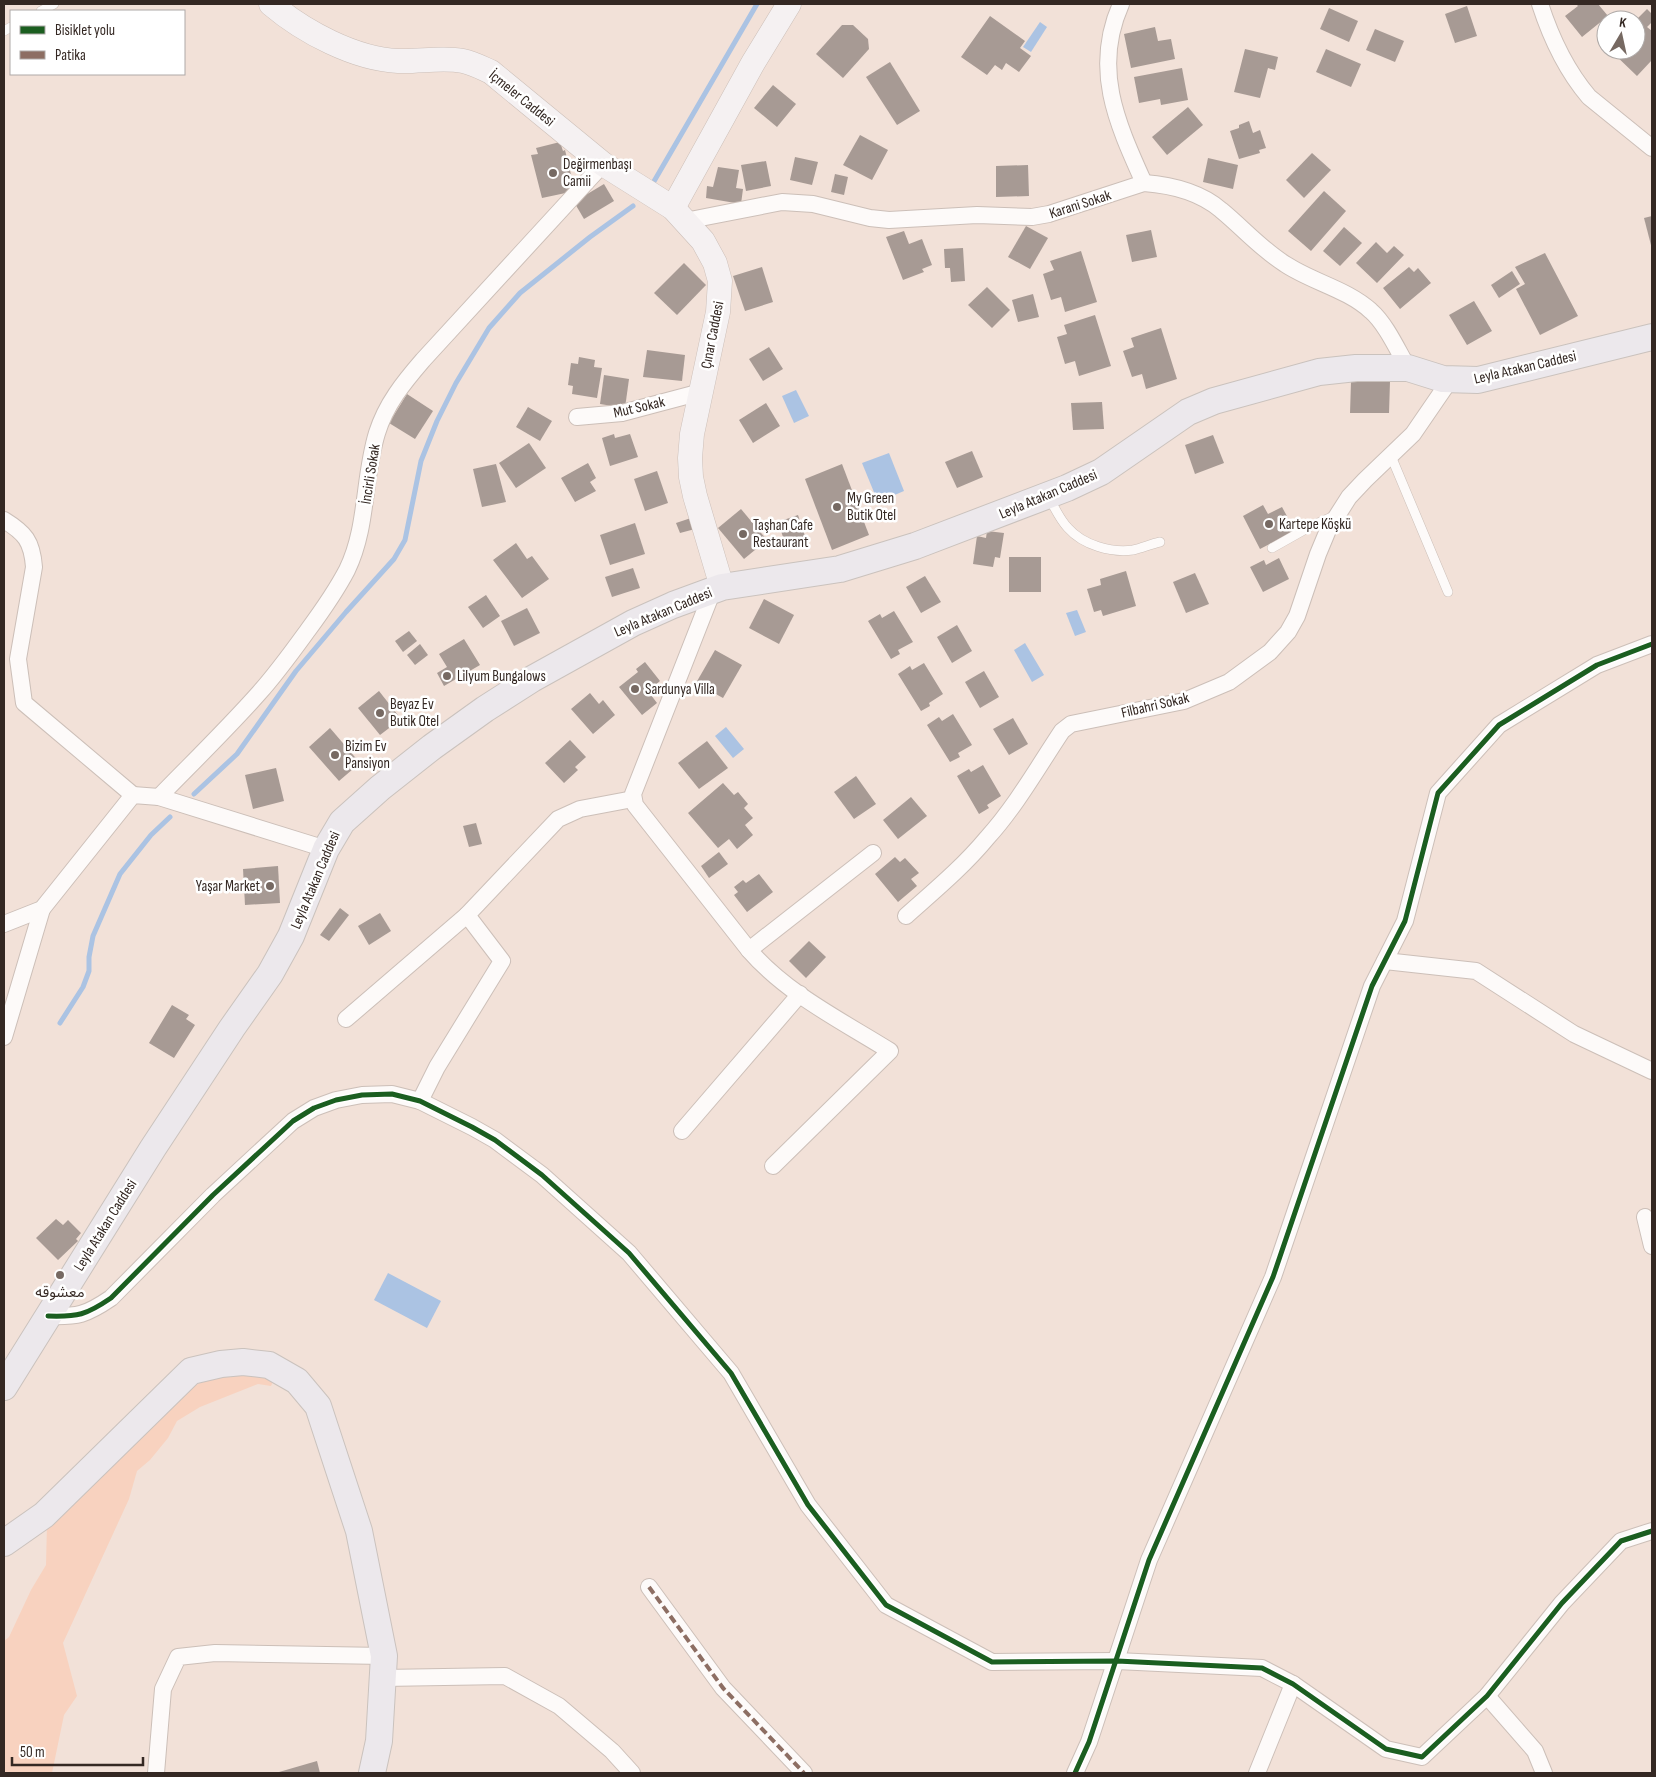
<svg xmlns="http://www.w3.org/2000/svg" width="1656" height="1777" font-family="'Sofia Sans Condensed','Noto Sans Arabic',sans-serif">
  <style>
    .green { fill: #f8d2bf }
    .water { fill: #abc3e3 }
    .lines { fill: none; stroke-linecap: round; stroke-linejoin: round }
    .stream { stroke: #abc3e3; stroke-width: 5 }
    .building { fill: #a79a94 }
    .lane-casing { stroke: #ccbfb8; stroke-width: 10 }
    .street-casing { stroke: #ccbfb8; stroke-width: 18 }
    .secondary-casing { stroke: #ccbfb8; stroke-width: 25 }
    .primary-casing { stroke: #cac2bd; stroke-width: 28 }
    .lane { stroke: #fdfaf9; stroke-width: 9 }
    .street { stroke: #fdfaf9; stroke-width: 16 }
    .secondary { stroke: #f5f1f2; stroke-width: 24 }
    .primary { stroke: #ece8ec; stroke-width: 26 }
    .quiet { stroke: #8d6e63; stroke-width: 4; stroke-dasharray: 8 4; stroke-linecap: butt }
    .cycleway-casing { stroke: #fff; stroke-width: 8 }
    .cycleway { stroke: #1b5e20; stroke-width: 5 }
    .poi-dot { fill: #766962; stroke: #fff; stroke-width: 2 }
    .labels { text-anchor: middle; stroke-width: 5; stroke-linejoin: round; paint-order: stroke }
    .street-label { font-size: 15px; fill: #342823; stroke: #fff }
    .poi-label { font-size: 15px; fill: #342823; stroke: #fff; text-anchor: start }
  </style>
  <rect width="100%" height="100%" fill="#f2e1d8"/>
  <polygon class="green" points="221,1371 275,1377 271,1386 258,1384 200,1407 177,1421 168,1438 150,1460 137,1471 129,1499 63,1643 77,1696 64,1715 52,1773 4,1773 4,1641 9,1637 31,1590 46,1565 47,1524 184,1392"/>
  <g class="water">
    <polygon points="1040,22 1047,27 1031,52 1023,47"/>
    <polygon points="796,390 809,416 794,423 782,396"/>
    <polygon points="889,453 904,491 878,502 862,463"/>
    <polygon points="1077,610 1086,632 1075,636 1066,613"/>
    <polygon points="1025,643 1044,675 1032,682 1014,650"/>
    <polygon points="726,727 744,749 733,758 715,736"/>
    <polygon points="388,1273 441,1301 427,1328 374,1300"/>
  </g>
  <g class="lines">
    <g class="stream">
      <polyline points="653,183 757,4"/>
      <polyline points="194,794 237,754 296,671 346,612 394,559 405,540 421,461 437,421 456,383 489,328 520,293 590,237 633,206"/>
      <polyline points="60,1023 83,987 89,971 89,957 93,936 120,874 151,835 170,817"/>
    </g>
  </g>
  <g class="building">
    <polygon points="1576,4 1598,4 1608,16 1582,37 1565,16 1578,6"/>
    <polygon points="1467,6 1477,36 1455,43 1445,14"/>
    <polygon points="1329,8 1358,21 1349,42 1320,29"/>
    <polygon points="1647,9 1652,14 1652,22 1647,27 1652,31 1652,60 1637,76 1610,50 1636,50 1636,20"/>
    <polygon points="990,16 1025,41 1020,48 1031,56 1019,72 1006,63 1002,70 995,65 987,75 961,57"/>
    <polygon points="842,25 853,25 868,39 869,49 843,78 816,54"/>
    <polygon points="1155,27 1158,41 1171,39 1175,59 1131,68 1124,34"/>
    <polygon points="1375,29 1404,41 1395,62 1366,50"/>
    <polygon points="1245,49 1278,57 1275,70 1268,68 1260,98 1234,92"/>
    <polygon points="1326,49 1361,64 1351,87 1316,72"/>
    <polygon points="890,62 920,111 897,125 866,77"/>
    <polygon points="1182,68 1188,100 1161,105 1160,99 1139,103 1134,77"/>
    <polygon points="773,85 796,104 777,127 754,108"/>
    <polygon points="1188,107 1203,125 1167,155 1152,137"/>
    <polygon points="1249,121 1253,133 1260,130 1266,148 1259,150 1260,153 1239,159 1230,131 1239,128 1239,125"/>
    <polygon points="860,135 888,150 872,180 843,165"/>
    <polygon points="560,142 563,151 565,150 575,191 542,198 531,155 538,154 536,148"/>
    <polygon points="1312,153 1331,170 1304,198 1286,180"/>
    <polygon points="795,157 818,162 812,185 790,180"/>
    <polygon points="1208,158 1238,165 1233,189 1203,182"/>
    <polygon points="766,161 771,186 746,191 741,165"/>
    <polygon points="1028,165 1029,196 996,197 996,166"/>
    <polygon points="718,167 739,170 736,188 743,189 741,204 706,198 707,186 713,187"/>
    <polygon points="835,174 848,177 844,195 831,192"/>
    <polygon points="604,184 614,201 584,219 574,202"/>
    <polygon points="1324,191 1346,211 1311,251 1288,231"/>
    <polygon points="1652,216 1652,249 1644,218"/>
    <polygon points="1026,226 1048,238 1030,269 1008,257"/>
    <polygon points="1344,227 1362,243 1340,266 1323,251"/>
    <polygon points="1151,230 1157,257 1132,262 1126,235"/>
    <polygon points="904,231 909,244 922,239 932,265 922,269 924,272 903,280 886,237"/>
    <polygon points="1376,242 1387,253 1394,246 1404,255 1377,283 1356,263"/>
    <polygon points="963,248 965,281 951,282 950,268 945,268 944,249"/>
    <polygon points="1081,251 1097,302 1065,312 1061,297 1051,300 1043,274 1054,270 1050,261"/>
    <polygon points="1545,253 1578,316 1540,335 1516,289 1525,284 1515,267"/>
    <polygon points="684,263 706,285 677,315 654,293"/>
    <polygon points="762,267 773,302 745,311 733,276"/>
    <polygon points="1409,267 1414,272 1418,268 1431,283 1400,309 1383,288"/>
    <polygon points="1512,271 1520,284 1499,298 1491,285"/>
    <polygon points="987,287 1010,310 992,328 968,305"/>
    <polygon points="1033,294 1039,317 1018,322 1012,300"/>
    <polygon points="1474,301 1492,331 1467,345 1449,315"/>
    <polygon points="1095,315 1111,366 1079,376 1075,361 1065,364 1057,337 1067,334 1064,325"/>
    <polygon points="1161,328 1177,379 1146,389 1142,374 1132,377 1123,351 1134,347 1131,338"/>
    <polygon points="769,347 783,369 763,381 749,359"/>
    <polygon points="647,350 685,355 682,381 643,377"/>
    <polygon points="579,357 595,360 594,367 602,368 597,398 572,394 573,386 568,385 571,363 578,364"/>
    <polygon points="604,375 629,379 625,408 600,404"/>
    <polygon points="1351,381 1390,382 1389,413 1350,413"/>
    <polygon points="407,394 433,411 415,439 389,423"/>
    <polygon points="1102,402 1104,429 1073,430 1071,403"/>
    <polygon points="766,403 780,426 753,443 739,420"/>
    <polygon points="528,407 552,421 540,441 516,427"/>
    <polygon points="614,434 615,438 630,434 638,457 610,466 602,438"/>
    <polygon points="1213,435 1224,463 1195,474 1185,445"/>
    <polygon points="529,443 546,468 516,488 499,463"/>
    <polygon points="972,451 983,477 957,488 945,462"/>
    <polygon points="588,463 596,478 590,482 596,491 575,502 561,478"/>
    <polygon points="496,464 506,502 482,507 473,469"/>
    <polygon points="842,464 869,535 832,550 805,479"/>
    <polygon points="657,471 668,503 645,511 634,479"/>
    <polygon points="1263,505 1268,514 1282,507 1295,531 1260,549 1243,516"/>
    <polygon points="741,509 767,540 744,559 718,528"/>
    <polygon points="798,515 806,539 786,546 778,522"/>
    <polygon points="691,518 695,529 680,533 676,523"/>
    <polygon points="635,523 645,554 610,565 600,535"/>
    <polygon points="987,531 1004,533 1000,558 995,557 993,567 973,564 977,536 986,538"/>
    <polygon points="516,543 527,559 532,556 549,579 522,598 493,560"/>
    <rect x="1009" y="557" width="32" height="35"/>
    <polygon points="1279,558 1289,579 1263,592 1250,567 1264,560 1266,565"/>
    <polygon points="633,568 640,588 612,597 605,577"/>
    <polygon points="1126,571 1136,606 1103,616 1101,610 1094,612 1087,589 1101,585 1100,579"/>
    <polygon points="1195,573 1209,604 1186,613 1173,582"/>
    <polygon points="925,576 941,602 921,613 906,587"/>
    <polygon points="486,595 500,616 483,628 468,607"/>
    <polygon points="764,599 794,615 779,644 749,628"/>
    <polygon points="527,608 540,633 514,646 501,621"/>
    <polygon points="894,611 913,642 898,650 900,654 891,659 868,621 880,614 882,618"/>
    <polygon points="957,625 972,651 952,663 937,637"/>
    <polygon points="409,631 417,641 403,652 395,641"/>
    <polygon points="464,639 480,665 444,686 437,673 447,667 439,654"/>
    <polygon points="420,644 428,655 415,665 407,655"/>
    <polygon points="715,650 742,665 723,698 696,683"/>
    <polygon points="645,662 660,681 648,691 657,703 642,715 619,687 638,672 636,669"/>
    <polygon points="924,663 943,694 929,703 930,706 921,711 898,674 910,666 912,670"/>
    <polygon points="984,671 999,697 980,708 965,682"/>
    <polygon points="379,691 401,719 380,735 358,708"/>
    <polygon points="590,693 599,704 603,700 615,715 593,734 571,709"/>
    <polygon points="953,714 972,745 958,753 960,757 950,762 927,725 939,717 942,721"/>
    <polygon points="1013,718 1028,744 1009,755 993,729"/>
    <polygon points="330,728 360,763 339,781 309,747"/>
    <polygon points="570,740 586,757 575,767 578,770 564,783 545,763"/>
    <polygon points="707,741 728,768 699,789 678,763"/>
    <polygon points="983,765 1001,796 987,805 989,808 979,814 957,776 969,769 971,772"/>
    <polygon points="276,768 284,801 253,809 245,775"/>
    <polygon points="856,776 876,804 854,819 834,792"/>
    <polygon points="723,783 734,795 738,792 748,804 744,808 753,818 745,825 753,835 737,849 729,839 718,848 688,813"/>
    <polygon points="911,797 927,816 898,839 883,820"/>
    <polygon points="476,823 482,844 469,847 463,826"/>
    <polygon points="719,852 728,864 709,878 701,866"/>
    <polygon points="895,857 900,862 905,858 919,873 911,879 917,886 898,902 875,874"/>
    <polygon points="278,866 280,903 245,905 243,869"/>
    <polygon points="759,874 773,892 747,912 734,895 738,892 734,887 743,880 746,883"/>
    <polygon points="340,908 349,915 329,941 320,935"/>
    <polygon points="380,913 391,931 369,945 358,926"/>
    <polygon points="809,941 826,957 806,978 789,961"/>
    <polygon points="172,1005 189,1015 186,1019 195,1025 174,1058 149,1043"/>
    <polygon points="56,1219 63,1225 68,1220 81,1233 76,1239 78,1241 58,1260 36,1238"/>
    <polygon points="317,1761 320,1773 279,1773 279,1772"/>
  </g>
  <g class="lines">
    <defs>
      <g id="lane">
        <polyline points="41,11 54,4"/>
        <polyline points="4,31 11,27"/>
        <polyline points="1391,456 1448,592"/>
        <path d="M1049,498c6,10 11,22 19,30 15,17 43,25 65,22 9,-2 18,-6 27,-8"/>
        <polyline points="1272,548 1311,526 1336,515"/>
      </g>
      <g id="street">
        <path d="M1121,4c-29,65 -4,119 23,179"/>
        <path d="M1540,4c11,34 26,66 49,93l63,51"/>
        <path d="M685,221l97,-19 31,2 57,14 19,2 88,-5 55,2 17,-3 95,-31c27,2 56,9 77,27 22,18 40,39 64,54 27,18 62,25 86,47 15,13 27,40 37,57"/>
        <polyline points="577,417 622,413 701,392"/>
        <path d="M4,520c21,13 28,21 30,47l-16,92 6,44 109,92"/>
        <path d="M713,590l-80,204 2,11 114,145c38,44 93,71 141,101l-117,115"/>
        <path d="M159,797c33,-34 68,-68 100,-104 18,-20 33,-41 49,-63 14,-19 28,-39 39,-60 21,-43 16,-92 30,-137 9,-29 27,-51 46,-73l180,-196"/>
        <path d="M906,916c28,-25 57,-49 81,-78 29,-32 51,-71 75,-107l9,-7 113,-23 45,-19 41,-30 18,-20 9,-16 21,-62 10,-24 21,-33 16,-17 48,-46 37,-54"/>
        <polyline points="4,924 42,909 133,795 159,797 326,849"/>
        <polyline points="749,950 873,853"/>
        <polyline points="1385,961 1476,971 1574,1034 1652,1071"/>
        <polyline points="346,1019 467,915"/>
        <polyline points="4,1037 42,909"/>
        <polyline points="420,1101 437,1067 502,961 467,915 558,819 580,809 633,799"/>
        <polyline points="682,1131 800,994"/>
        <polyline points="1645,1217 1652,1246"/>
        <path d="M48,1316c30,1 38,-1 63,-18l102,-103 80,-74 21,-13 22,-8 26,-5 30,-1 28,7 52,26 23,13 47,35 87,78 102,120 77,132 78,100 106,57 125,-1 145,7 31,16 93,65 36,8 65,-61 75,-93 59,-62 31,-10"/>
        <polyline points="649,1587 723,1688 804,1773"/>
        <polyline points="383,1678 505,1676 559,1706 612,1751 632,1773"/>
        <polyline points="1487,1696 1535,1751 1544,1773"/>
        <polyline points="156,1773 163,1689 178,1657 215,1653 384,1656"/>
        <polyline points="1075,1773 1089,1742 1149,1560 1273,1277 1372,986 1405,921 1438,793 1499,725 1597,665 1652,644"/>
        <polyline points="1257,1773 1293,1684"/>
      </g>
      <g id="secondary">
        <path d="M271,4c33,28 84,55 127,57 21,1 44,-4 65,0 10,2 19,7 28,11l112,92 70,44 30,33 12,22 5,18 -2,31 -26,122 -2,24 1,19 4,19 27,91"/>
        <polyline points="673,208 753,63 789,4"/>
      </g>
      <g id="primary">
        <polyline points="4,1387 153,1148 232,1028 270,974 291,936 326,849 342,822 380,788 432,747 485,709 532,679 633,623 673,605 722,587 840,569 915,546 1067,488 1101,472 1188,412 1214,401 1319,372 1356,368 1408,368 1443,379 1478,380 1652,337"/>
        <polyline points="4,1543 44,1515 191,1371 221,1364 243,1362 269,1365 297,1381 318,1406 359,1531 384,1656 379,1741 372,1773"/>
      </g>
    </defs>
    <use href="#lane" class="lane-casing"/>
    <use href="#street" class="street-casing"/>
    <use href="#secondary" class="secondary-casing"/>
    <use href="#primary" class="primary-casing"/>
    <use href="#lane" class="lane"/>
    <use href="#street" class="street"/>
    <use href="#secondary" class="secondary"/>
    <use href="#primary" class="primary"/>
    <polyline class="quiet" points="649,1587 723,1688 804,1773"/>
    <defs>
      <g id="cycleway">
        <path d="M48,1316c30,1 38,-1 63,-18l102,-103 80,-74 21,-13 22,-8 26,-5 30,-1 28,7 52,26 23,13 47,35 87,78 102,120 77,132 78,100 106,57 125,-1 145,7 31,16 93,65 36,8 65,-61 75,-93 59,-62 31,-10"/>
        <polyline points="1075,1773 1089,1742 1149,1560 1273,1277 1372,986 1405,921 1438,793 1499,725 1597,665 1652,644"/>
      </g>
    </defs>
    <use href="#cycleway" class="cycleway-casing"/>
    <use href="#cycleway" class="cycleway"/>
  </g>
  <g class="poi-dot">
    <circle cx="553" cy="173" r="5"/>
    <circle cx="837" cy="507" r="5"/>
    <circle cx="1269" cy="524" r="5"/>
    <circle cx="743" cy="534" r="5"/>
    <circle cx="447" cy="676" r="5"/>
    <circle cx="635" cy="689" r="5"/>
    <circle cx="380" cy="713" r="5"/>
    <circle cx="335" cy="755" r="5"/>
    <circle cx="270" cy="886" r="5"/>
    <circle cx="60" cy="1275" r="5"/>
  </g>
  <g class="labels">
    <g class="street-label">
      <text transform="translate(522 98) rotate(39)" y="5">İçmeler Caddesi</text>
      <text transform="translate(1080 204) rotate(-18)" y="5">Karani Sokak</text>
      <text transform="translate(712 335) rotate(-79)" y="5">Çınar Caddesi</text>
      <text transform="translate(1525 367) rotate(-13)" y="5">Leyla Atakan Caddesi</text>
      <text transform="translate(639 407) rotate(-13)" y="5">Mut Sokak</text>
      <text transform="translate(370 474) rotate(-81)" y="5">İncirli Sokak</text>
      <text transform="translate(1048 494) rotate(-23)" y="5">Leyla Atakan Caddesi</text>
      <text transform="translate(663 612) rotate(-23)" y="5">Leyla Atakan Caddesi</text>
      <text transform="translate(1155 705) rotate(-13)" y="5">Filbahri Sokak</text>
      <text transform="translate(315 880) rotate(-67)" y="5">Leyla Atakan Caddesi</text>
      <text transform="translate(105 1225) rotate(-58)" y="5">Leyla Atakan Caddesi</text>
    </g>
    <g class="poi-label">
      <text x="563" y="169">Değirmenbaşı<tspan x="563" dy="17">Camii</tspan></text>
      <text x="847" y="503">My Green<tspan x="847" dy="17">Butik Otel</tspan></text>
      <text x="1279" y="529">Kartepe Köşkü</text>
      <text x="753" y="530">Taşhan Cafe<tspan x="753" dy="17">Restaurant</tspan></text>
      <text x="457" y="681">Lilyum Bungalows</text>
      <text x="645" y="694">Sardunya Villa</text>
      <text x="390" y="709">Beyaz Ev<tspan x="390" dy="17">Butik Otel</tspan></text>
      <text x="345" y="751">Bizim Ev<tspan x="345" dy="17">Pansiyon</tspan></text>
      <text x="260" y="891" text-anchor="end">Yaşar Market</text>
      <text x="60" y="1297" text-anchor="middle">معشوقه</text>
    </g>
  </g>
  <rect width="1656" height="1777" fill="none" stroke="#342823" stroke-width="10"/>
  <rect x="10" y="10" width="175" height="65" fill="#ffffff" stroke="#aea9a7"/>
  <rect x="20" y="26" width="25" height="8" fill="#1b5e20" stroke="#aea9a7"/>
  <text x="55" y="35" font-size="15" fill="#342823">Bisiklet yolu</text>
  <rect x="20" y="51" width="25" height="8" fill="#8d6e63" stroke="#aea9a7"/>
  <text x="55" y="60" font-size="15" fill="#342823">Patika</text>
  <g transform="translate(1621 35) rotate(9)"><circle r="24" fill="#ffffff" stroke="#aea9a7"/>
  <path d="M0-4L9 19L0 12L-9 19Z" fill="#766962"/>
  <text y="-8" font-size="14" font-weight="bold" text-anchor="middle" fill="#342823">K</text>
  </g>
  <path d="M12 1757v8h131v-8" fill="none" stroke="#342823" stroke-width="2.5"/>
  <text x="20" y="1757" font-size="15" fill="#342823" stroke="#ffffff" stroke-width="4" paint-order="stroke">50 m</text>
</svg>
